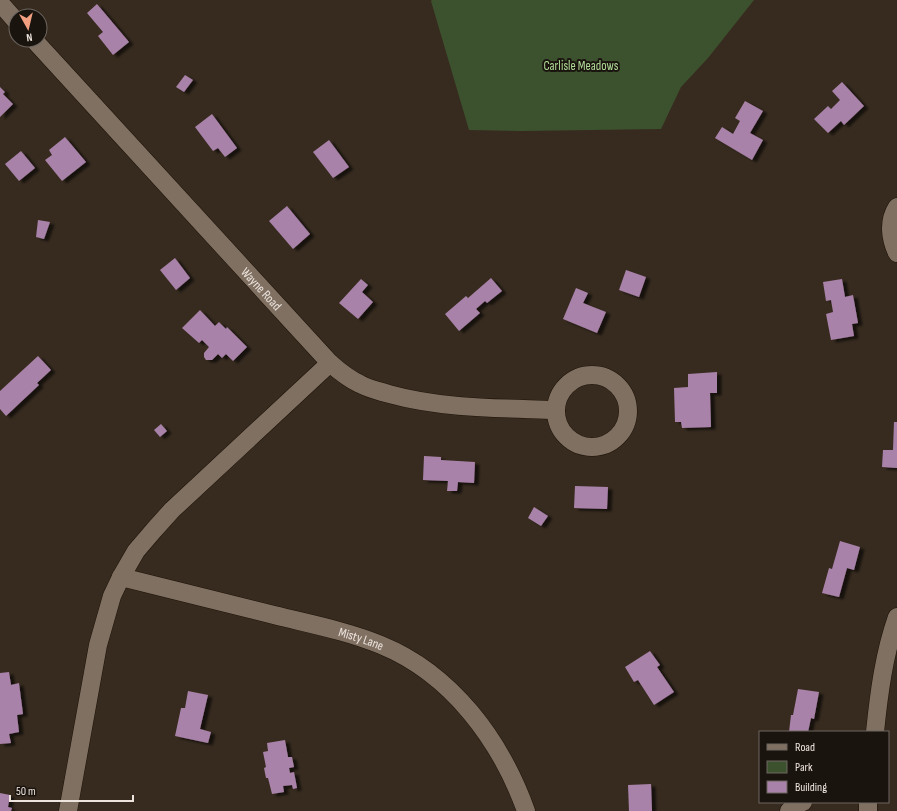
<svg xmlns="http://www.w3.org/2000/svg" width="897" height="811" font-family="'Sofia Sans Condensed',sans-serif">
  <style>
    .green { fill: #3c522e }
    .building { fill: #a882a8; filter: url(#shadow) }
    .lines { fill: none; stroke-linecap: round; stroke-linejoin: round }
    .street-casing { stroke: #1e1308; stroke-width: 19 }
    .street { stroke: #7f7062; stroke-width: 18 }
    .labels { text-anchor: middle; stroke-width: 4; stroke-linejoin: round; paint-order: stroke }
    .park-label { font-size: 13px; fill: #b0db97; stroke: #1a140f }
    .street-label { font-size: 13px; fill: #ede4dd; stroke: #1a140f }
  </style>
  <defs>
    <filter id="shadow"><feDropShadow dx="4.5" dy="2.5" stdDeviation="1" flood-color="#0009"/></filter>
  </defs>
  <rect width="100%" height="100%" fill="#372b1f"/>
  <polygon class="green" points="432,0 754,0 708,58 681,87 661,129 521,131 469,130 431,1"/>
  <g class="building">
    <polygon points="97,4 129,42 113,55 98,36 103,32 87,13"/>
    <polygon points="185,75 193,80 184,92 176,87"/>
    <polygon points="842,82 864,106 844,125 841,121 828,133 814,119 828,106 831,109 840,100 832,91"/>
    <polygon points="0,87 5,92 3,94 13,104 0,117"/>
    <polygon points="745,101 763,111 750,133 763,140 752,160 715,138 722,127 733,134 740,121 735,118"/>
    <polygon points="212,114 237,148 225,157 218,148 213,151 195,127"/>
    <polygon points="65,137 86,162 62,181 45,160 52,155 49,150"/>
    <polygon points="329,140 349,167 333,178 313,152"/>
    <polygon points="21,151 35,168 19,181 5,164"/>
    <polygon points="287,206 310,234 293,249 269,221"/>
    <polygon points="38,220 50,222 44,239 36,237"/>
    <polygon points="175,258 190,278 176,290 160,270"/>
    <polygon points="626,270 646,277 639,297 619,290"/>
    <polygon points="491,278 502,291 487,303 485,301 476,309 480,313 459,331 445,314 466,296 468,298"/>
    <polygon points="361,279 368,285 362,292 373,302 358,319 339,303"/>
    <polygon points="842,279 845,297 853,295 858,323 852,324 854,336 831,340 826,314 833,312 831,300 826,301 823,282"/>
    <polygon points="576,288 588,293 583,303 606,312 597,333 563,319"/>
    <polygon points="200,310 215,326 219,322 226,329 227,327 247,347 233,361 226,354 222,358 218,354 212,360 206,360 204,357 204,353 209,347 202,340 199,343 182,328"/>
    <polygon points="38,356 51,370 37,383 39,385 6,416 0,409 0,391"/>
    <polygon points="717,372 717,393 710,393 711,427 682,428 681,422 675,422 674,388 688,387 688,374"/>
    <polygon points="894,422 897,422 897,468 882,467 883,450 893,450"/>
    <polygon points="161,424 167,431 160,437 154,430"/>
    <polygon points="424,456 441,457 441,460 475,462 474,483 458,482 457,491 447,491 448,481 423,480"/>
    <polygon points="575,486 608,487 607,509 574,508"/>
    <polygon points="534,507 548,516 541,526 528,518"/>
    <polygon points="840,541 860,547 854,570 847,568 839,597 822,593 829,568 832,569"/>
    <polygon points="650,651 660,665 657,667 674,692 654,705 638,680 634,682 625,667"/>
    <polygon points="9,672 11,685 19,683 23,714 17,715 19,732 9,734 11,743 0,744 0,673"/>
    <polygon points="798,689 819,692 814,719 811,718 808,732 789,732 791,715 793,715"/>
    <polygon points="188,691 208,695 200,729 211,732 208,743 175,736 181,708 185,708"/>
    <polygon points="285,740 288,757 292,757 294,767 289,768 290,773 294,772 297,788 293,789 292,785 283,786 284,792 272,794 268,778 266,778 264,768 266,767 263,752 268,751 267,743"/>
    <polygon points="651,784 652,811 629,811 628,785"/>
    <polygon points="0,793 10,795 8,807 12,808 11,811 0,811"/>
  </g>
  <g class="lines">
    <defs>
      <g id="street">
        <polyline points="0,3 16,21"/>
        <path id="s1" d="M34,40l296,323c9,8 19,16 30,21 9,5 19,7 29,10 54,15 111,14 167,16"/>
        <path d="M897,207c-9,14 -7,31 0,46"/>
        <circle cx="592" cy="411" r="36"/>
        <path id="s2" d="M121,577c51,13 102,25 153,38 36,9 73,16 107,30 71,29 120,96 145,166"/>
        <path d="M875,732c4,-39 9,-78 22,-115"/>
        <polyline points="68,811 98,645 112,596 121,577 136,551 154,530 172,510 330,363"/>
        <polyline points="789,811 797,804 803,802"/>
        <polyline points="868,811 868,802"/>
      </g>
    </defs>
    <use href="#street" class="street-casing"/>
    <use href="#street" class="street"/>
  </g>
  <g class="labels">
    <g class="park-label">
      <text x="581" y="70">Carlisle Meadows</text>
    </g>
    <g class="street-label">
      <text dy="5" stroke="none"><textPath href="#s1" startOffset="337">Wayne Road</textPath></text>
      <text dy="5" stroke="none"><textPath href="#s2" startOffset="248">Misty Lane</textPath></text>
    </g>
  </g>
  <rect x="759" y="731" width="130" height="72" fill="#1a140f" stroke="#6e6761"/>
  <rect x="767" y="744" width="20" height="6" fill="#7f7062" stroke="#6e6761"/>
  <text x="795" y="751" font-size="12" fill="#ede4dd">Road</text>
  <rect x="767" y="761" width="20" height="12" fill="#3c522e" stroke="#6e6761"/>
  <text x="795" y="771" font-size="12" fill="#ede4dd">Park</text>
  <rect x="767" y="781" width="20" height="12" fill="#a882a8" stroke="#6e6761"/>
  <text x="795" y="791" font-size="12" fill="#ede4dd">Building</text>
  <g transform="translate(28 28) rotate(172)"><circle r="19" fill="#1a140f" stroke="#6e6761"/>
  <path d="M0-3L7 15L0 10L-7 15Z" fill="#f2a080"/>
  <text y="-6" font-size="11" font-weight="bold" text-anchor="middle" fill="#ede4dd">N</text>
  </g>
  <path d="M10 795v6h123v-6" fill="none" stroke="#ede4dd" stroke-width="2"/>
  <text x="16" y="795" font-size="12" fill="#ede4dd" stroke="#1a140f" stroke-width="3" paint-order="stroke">50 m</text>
</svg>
